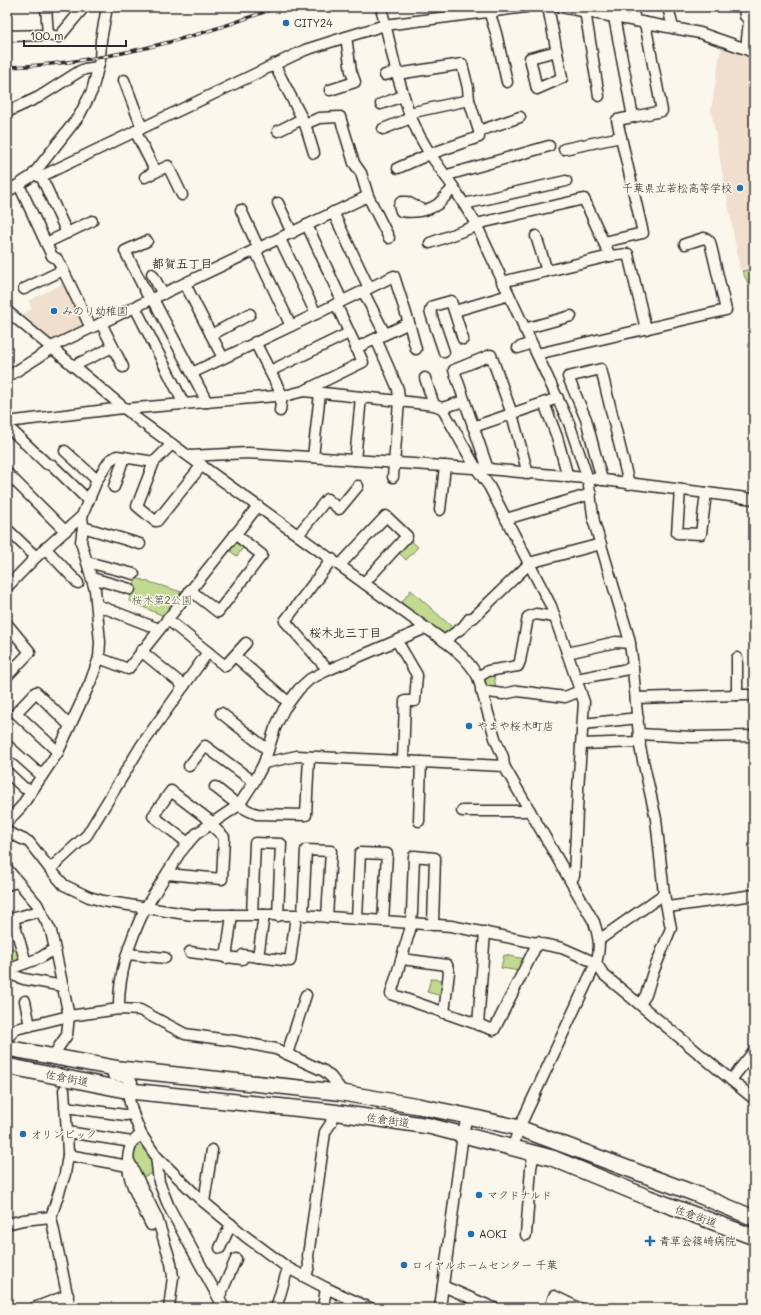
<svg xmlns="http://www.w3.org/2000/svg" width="761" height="1315" font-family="Mali,'Klee One',sans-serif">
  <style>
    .built { fill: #f0dfce }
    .green { fill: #c1da90; stroke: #76825e }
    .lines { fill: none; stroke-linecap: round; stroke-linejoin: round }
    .minor-casing { stroke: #2b2b2b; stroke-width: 13 }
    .highway-casing { stroke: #2b2b2b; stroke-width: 18 }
    .minor { stroke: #fbf7ec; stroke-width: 10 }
    .highway { stroke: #fbf7ec; stroke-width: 15 }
    .rail-casing { stroke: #2b2b2b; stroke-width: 3.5 }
    .rail { stroke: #fbf7ec; stroke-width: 2; stroke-dasharray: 6; stroke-linecap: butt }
    .poi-dot { fill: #1f6fb2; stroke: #fbf7ec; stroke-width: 1.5 }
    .labels { text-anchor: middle; stroke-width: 3; stroke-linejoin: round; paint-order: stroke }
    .poi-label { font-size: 11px; fill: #2b2b2b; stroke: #fbf7ec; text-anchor: start }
    .park-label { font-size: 11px; fill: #505744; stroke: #fbf7ec }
    .street-label { font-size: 11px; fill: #2b2b2b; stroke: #fbf7ec }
    .neighbourhood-label { font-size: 12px; font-weight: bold; fill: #2b2b2b; stroke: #fbf7ec }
  </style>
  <rect width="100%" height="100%" fill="#fbf7ec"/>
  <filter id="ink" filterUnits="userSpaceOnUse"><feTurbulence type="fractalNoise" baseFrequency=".025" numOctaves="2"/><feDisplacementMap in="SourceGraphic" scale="8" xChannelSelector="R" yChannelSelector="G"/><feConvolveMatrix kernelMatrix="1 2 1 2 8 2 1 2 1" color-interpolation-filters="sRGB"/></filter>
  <g filter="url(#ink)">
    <g class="built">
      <polygon points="726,43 754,56 754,265 740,270 711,110 721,48"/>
      <polygon points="66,282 89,327 53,341 22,314 32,309 28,301"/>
    </g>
    <g class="green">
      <polygon points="754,268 754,282 748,283 742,271"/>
      <polygon points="235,538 245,545 237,556 227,549"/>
      <polygon points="408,538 418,547 406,560 397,551"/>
      <polygon points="136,578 185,593 166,617 129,601"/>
      <polygon points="411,590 453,628 447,633 443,634 401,603"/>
      <polygon points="494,673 496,690 487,689 484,677"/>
      <polygon points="19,947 23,960 7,967 7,950"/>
      <polygon points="504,955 526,959 520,971 501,968"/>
      <polygon points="431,979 443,980 442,996 427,992"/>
      <polygon points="141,1137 153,1157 155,1172 140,1178 130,1158 133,1142"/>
    </g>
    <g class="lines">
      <defs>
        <g id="minor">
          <polyline points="46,7 48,35 59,37 84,7"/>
          <polyline points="381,7 397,74 409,113 419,135 430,154 454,188 476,224 569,423 588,479 594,522 629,638 632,658 640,747 656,819 664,894 671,928 652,975 646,995 640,1004"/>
          <polyline points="548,7 562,78 537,89 530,58 557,51"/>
          <polyline points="561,7 700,33 746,49 754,53"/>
          <polyline points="632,7 635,21"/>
          <polyline points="668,7 673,28"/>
          <polyline points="744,7 745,16 749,20 746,49"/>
          <polyline points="489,11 496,33 507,82"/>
          <polyline points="585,11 599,96"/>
          <polyline points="614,17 633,117 662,111 645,23"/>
          <polyline points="7,36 48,35"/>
          <polyline points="346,37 385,25 526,7"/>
          <polyline points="274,64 305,124 314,153"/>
          <polyline points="397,74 462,64 468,88 469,100 479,131 479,137 430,154 398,168"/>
          <polyline points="385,75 396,72"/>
          <polyline points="124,80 142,128"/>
          <polyline points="381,104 403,96"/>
          <polyline points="7,112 39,97 80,71 85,69 98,67"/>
          <polyline points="409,113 469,100"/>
          <polyline points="383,129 411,118"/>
          <polyline points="135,131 156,172"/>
          <polyline points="278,131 302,119"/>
          <polyline points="479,131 520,117"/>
          <polyline points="564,149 621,137"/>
          <polyline points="34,173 40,177 305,50 346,37 351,71 355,82 330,90"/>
          <polyline points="41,176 67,233"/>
          <polyline points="145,177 168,166 182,195"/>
          <polyline points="446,177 451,174 549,146"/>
          <polyline points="19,185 52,256 57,259 63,270 24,289"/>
          <polyline points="7,192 32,176 79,116 92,91 100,60 101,40 107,7"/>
          <polyline points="368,196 389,238"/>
          <polyline points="278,203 292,233"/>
          <polyline points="464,204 566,181"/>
          <polyline points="241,210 259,249"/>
          <path d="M423,210l-16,-8h-6l-2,3 2,6c12,2 27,0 37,-7 6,-5 10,-12 16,-16"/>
          <polyline points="333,212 369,288"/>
          <polyline points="476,224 584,199 610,256 628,254 646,329"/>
          <polyline points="307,225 342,301"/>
          <polyline points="536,236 547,271"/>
          <polyline points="280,239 316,314"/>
          <polyline points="147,241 125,251 150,300"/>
          <polyline points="604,242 643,233 617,120 633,117"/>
          <polyline points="46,243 92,221"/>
          <polyline points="430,243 476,226"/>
          <polyline points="255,250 291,326"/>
          <polyline points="63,270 91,328"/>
          <polyline points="152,274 163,294"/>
          <polyline points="502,282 610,256"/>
          <polyline points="185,284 223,358"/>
          <polyline points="363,291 385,334"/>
          <polyline points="153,299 207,402"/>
          <polyline points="135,307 184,404"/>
          <path d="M7,311l133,110 286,207c20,14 40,27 52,49l17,61 8,19 1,9 90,156c5,15 7,26 2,41l-77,165 -6,19"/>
          <polyline points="455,311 509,295"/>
          <polyline points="101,323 123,367"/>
          <polyline points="409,323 416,349"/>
          <polyline points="524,329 571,316"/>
          <polyline points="211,335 250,314"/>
          <polyline points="376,339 398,389 399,401 393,477"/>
          <polyline points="255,342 282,395 280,411"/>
          <polyline points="51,347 368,196 361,173 354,163 340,117 319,118 305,124"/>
          <polyline points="518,348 531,343"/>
          <polyline points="444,352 430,311 433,306 451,301 463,339"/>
          <polyline points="537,354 726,310 710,242 707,239 704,238 685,244"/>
          <polyline points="73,366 113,347"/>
          <polyline points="270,371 349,333"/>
          <polyline points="192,373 291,326 394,276 409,323 356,348"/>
          <polyline points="7,377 53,348"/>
          <polyline points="425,378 434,405"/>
          <polyline points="304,391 363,362 336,304"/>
          <polyline points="544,403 557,437 568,477"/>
          <polyline points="442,408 464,401"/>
          <polyline points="125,409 288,395 304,391 399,401 434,405 442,408 476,468 489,486 551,606 584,702 578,790 574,876 571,881"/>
          <polyline points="7,422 123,408"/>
          <polyline points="7,426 47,464 52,465 88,500"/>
          <polyline points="473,427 558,398"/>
          <polyline points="172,444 154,462 137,506 155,521 157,521 202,465"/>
          <polyline points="65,451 97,480"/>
          <polyline points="189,456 248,453 488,469 596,479 754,499"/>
          <polyline points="313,457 320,393"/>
          <polyline points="355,460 361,397"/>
          <polyline points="488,469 454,370 491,355 512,414 528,474"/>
          <polyline points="7,473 65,531"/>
          <polyline points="602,480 586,419 568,377 601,369 629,484"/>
          <polyline points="114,487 124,457"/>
          <polyline points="680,490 677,533 701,534 706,493"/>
          <polyline points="440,510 445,466"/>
          <polyline points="506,519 591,494"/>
          <polyline points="83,527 140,544"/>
          <polyline points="7,529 36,557"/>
          <polyline points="298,535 327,499 339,509 358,486"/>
          <polyline points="45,548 78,583"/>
          <polyline points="87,562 134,574"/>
          <polyline points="529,563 601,544"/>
          <polyline points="340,565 386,516 407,536 364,583"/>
          <polyline points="92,578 130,589"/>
          <polyline points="7,587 36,557 82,516"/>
          <polyline points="190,590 218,612 262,555 235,534"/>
          <polyline points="97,605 159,629"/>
          <polyline points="167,619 225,666 246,643"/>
          <polyline points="7,624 30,652 7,676"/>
          <polyline points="397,641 417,675 415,701 405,701 403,761"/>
          <polyline points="444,641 463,627 470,618 473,618 529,564"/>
          <polyline points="141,651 184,686"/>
          <polyline points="567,653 616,642 630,643"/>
          <polyline points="235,656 288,702"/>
          <polyline points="99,658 128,669 258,506"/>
          <polyline points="328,670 285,621 332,559"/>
          <polyline points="478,677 488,671 518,666 520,661 528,617 536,614 554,617"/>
          <polyline points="577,679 633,668"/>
          <polyline points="481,691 503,694 518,691 565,697 580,691"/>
          <polyline points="737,695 754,695"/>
          <polyline points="636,698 737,695 737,658"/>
          <polyline points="221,713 268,750"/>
          <polyline points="583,724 638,718"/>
          <polyline points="639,734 692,737 754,736"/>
          <polyline points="581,744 640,742"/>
          <polyline points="7,745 42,776"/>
          <polyline points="58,752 16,713 36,692 70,726"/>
          <polyline points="421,762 504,766"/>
          <polyline points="264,763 297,756 421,762 419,821"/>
          <polyline points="189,766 205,746 254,782"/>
          <polyline points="7,772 24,788 32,790"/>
          <path d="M215,787c13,10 26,22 42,27l49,1 3,-58"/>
          <polyline points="462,811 530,811"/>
          <polyline points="7,822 21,807 58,752 90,683 99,658 100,642 95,590 81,542 83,527 82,516 97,480 110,460 117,456 154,462"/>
          <polyline points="7,832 29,842 50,869 64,885 89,897 103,901 192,915 303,915 451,926 562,948 596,963 604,975 754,1099"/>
          <polyline points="188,843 153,816 171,791 213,823"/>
          <polyline points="7,869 37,904 51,931 69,1016 67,1035 58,1048"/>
          <polyline points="50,869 87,835 141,746 208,652"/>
          <polyline points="167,874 222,879 224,837 210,824"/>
          <polyline points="7,885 17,882"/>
          <polyline points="668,907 754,895"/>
          <polyline points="252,915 255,843 281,844 278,916"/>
          <polyline points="303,915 306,850 331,851 327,917"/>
          <polyline points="13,919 26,963"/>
          <polyline points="357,919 360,853 387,854 383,921"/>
          <polyline points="7,920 40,911"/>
          <polyline points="410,923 412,913 414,856 435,858 433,925"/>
          <polyline points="412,923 391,994 494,1030 538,942"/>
          <polyline points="599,940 664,894"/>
          <polyline points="190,952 242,959 243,955 290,961 296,916"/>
          <polyline points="128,954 165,958"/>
          <polyline points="258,957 264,915"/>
          <polyline points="226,958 232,915"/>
          <polyline points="402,959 447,965 449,972 444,1013"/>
          <polyline points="7,970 40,958 54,949"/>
          <polyline points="7,973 24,979 63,986"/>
          <polyline points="25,1001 30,1026"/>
          <path d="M119,1009c-1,-34 12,-72 27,-102l33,-53 9,-11 8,-9 43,-29 15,-23 10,-19 11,-35 9,-19 15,-20 11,-10 18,-9 98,-42"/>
          <polyline points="478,1025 485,932"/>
          <polyline points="7,1038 16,1029 69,1016 119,1009 140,1010 185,1034 235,1041 276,1049 324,1071 331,1077 339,1087 337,1092"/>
          <polyline points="287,1054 306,995"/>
          <polyline points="113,1075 125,1077 132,1082 129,1099 133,1114 141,1134 156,1156 199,1198 245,1236 288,1268 326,1288 370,1308"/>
          <polyline points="731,1080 754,1051"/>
          <polyline points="64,1090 67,1132 68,1155 65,1174 51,1217 70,1308"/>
          <polyline points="65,1107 125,1115 133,1114"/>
          <polyline points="67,1132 132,1142"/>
          <path d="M141,1134c-3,3 -7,6 -9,9 -13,28 8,58 19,82"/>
          <polyline points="68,1155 128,1166"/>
          <polyline points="156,1156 159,1182 169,1207 224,1308"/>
          <polyline points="128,1159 157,1218 171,1263 173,1277 169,1308"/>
          <polyline points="204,1202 212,1150"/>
          <polyline points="7,1224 23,1220 51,1217"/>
          <polyline points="526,1235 531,1168 534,1153"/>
          <polyline points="220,1248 231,1224"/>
          <polyline points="306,1277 309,1266 308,1256 325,1132 331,1123 332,1112"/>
          <polyline points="443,1286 494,1308"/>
          <polyline points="219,1298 236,1259"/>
          <polyline points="34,1308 68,1295"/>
          <polyline points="276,1308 288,1268"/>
          <polyline points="323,1308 326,1288"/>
          <polyline points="440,1308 463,1134 467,1116"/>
          <polyline points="550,1308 554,1296 579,1308"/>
        </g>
        <g id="highway">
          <polyline points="7,1048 120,1069 337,1092 418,1106 467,1116 519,1128 696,1194 754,1218"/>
          <polyline points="7,1066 130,1091 332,1112 429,1126 552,1158 649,1198 754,1237"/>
        </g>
      </defs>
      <use href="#minor" class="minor-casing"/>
      <use href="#highway" class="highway-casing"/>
      <use href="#minor" class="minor"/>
      <use href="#highway" class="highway"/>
      <defs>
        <path id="rail" d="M7,67c90,-3 186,-27 270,-60"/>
      </defs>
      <use href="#rail" class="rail-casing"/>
      <use href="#rail" class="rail"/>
    </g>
  </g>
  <g class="poi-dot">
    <circle cx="286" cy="23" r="4"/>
    <circle cx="740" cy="188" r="4"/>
    <circle cx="54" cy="311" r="4"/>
    <circle cx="469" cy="726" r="4"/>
    <circle cx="23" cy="1134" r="4"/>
    <circle cx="479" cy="1195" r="4"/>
    <circle cx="471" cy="1234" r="4"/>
    <path d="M648 1235h4v4h4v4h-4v4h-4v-4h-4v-4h4z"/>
    <circle cx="404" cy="1265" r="4"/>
  </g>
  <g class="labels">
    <g class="poi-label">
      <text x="294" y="27">CITY24</text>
      <text x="732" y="192" text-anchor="end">千葉県立若松高等学校</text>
      <text x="62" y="315">みのり幼稚園</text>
      <text x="477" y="730">やまや桜木町店</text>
      <text x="31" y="1138">オリンピック</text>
      <text x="487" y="1199">マクドナルド</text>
      <text x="479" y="1238">AOKI</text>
      <text x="659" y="1245">青草会篠崎病院</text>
      <text x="412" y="1269">ロイヤルホームセンター 千葉</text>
    </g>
    <g class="park-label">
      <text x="162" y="604">桜木第2公園</text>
    </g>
    <g class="street-label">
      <text transform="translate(67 1078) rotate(11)" y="4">佐倉街道</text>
      <text transform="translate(388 1120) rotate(8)" y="4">佐倉街道</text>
      <text transform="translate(696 1216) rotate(20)" y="4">佐倉街道</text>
    </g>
    <g class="neighbourhood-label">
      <text x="182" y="268">都賀五丁目</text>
      <text x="345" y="637">桜木北三丁目</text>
    </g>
  </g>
  <rect width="761" height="1315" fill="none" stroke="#fbf7ec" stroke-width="24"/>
  <rect x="12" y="12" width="737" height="1291" fill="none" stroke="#2b2b2b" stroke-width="1.5" filter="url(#ink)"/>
  <path d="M24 40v6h102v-6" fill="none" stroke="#2b2b2b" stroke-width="2"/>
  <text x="30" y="40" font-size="12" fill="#2b2b2b" stroke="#fbf7ec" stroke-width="3" paint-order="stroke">100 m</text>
</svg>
